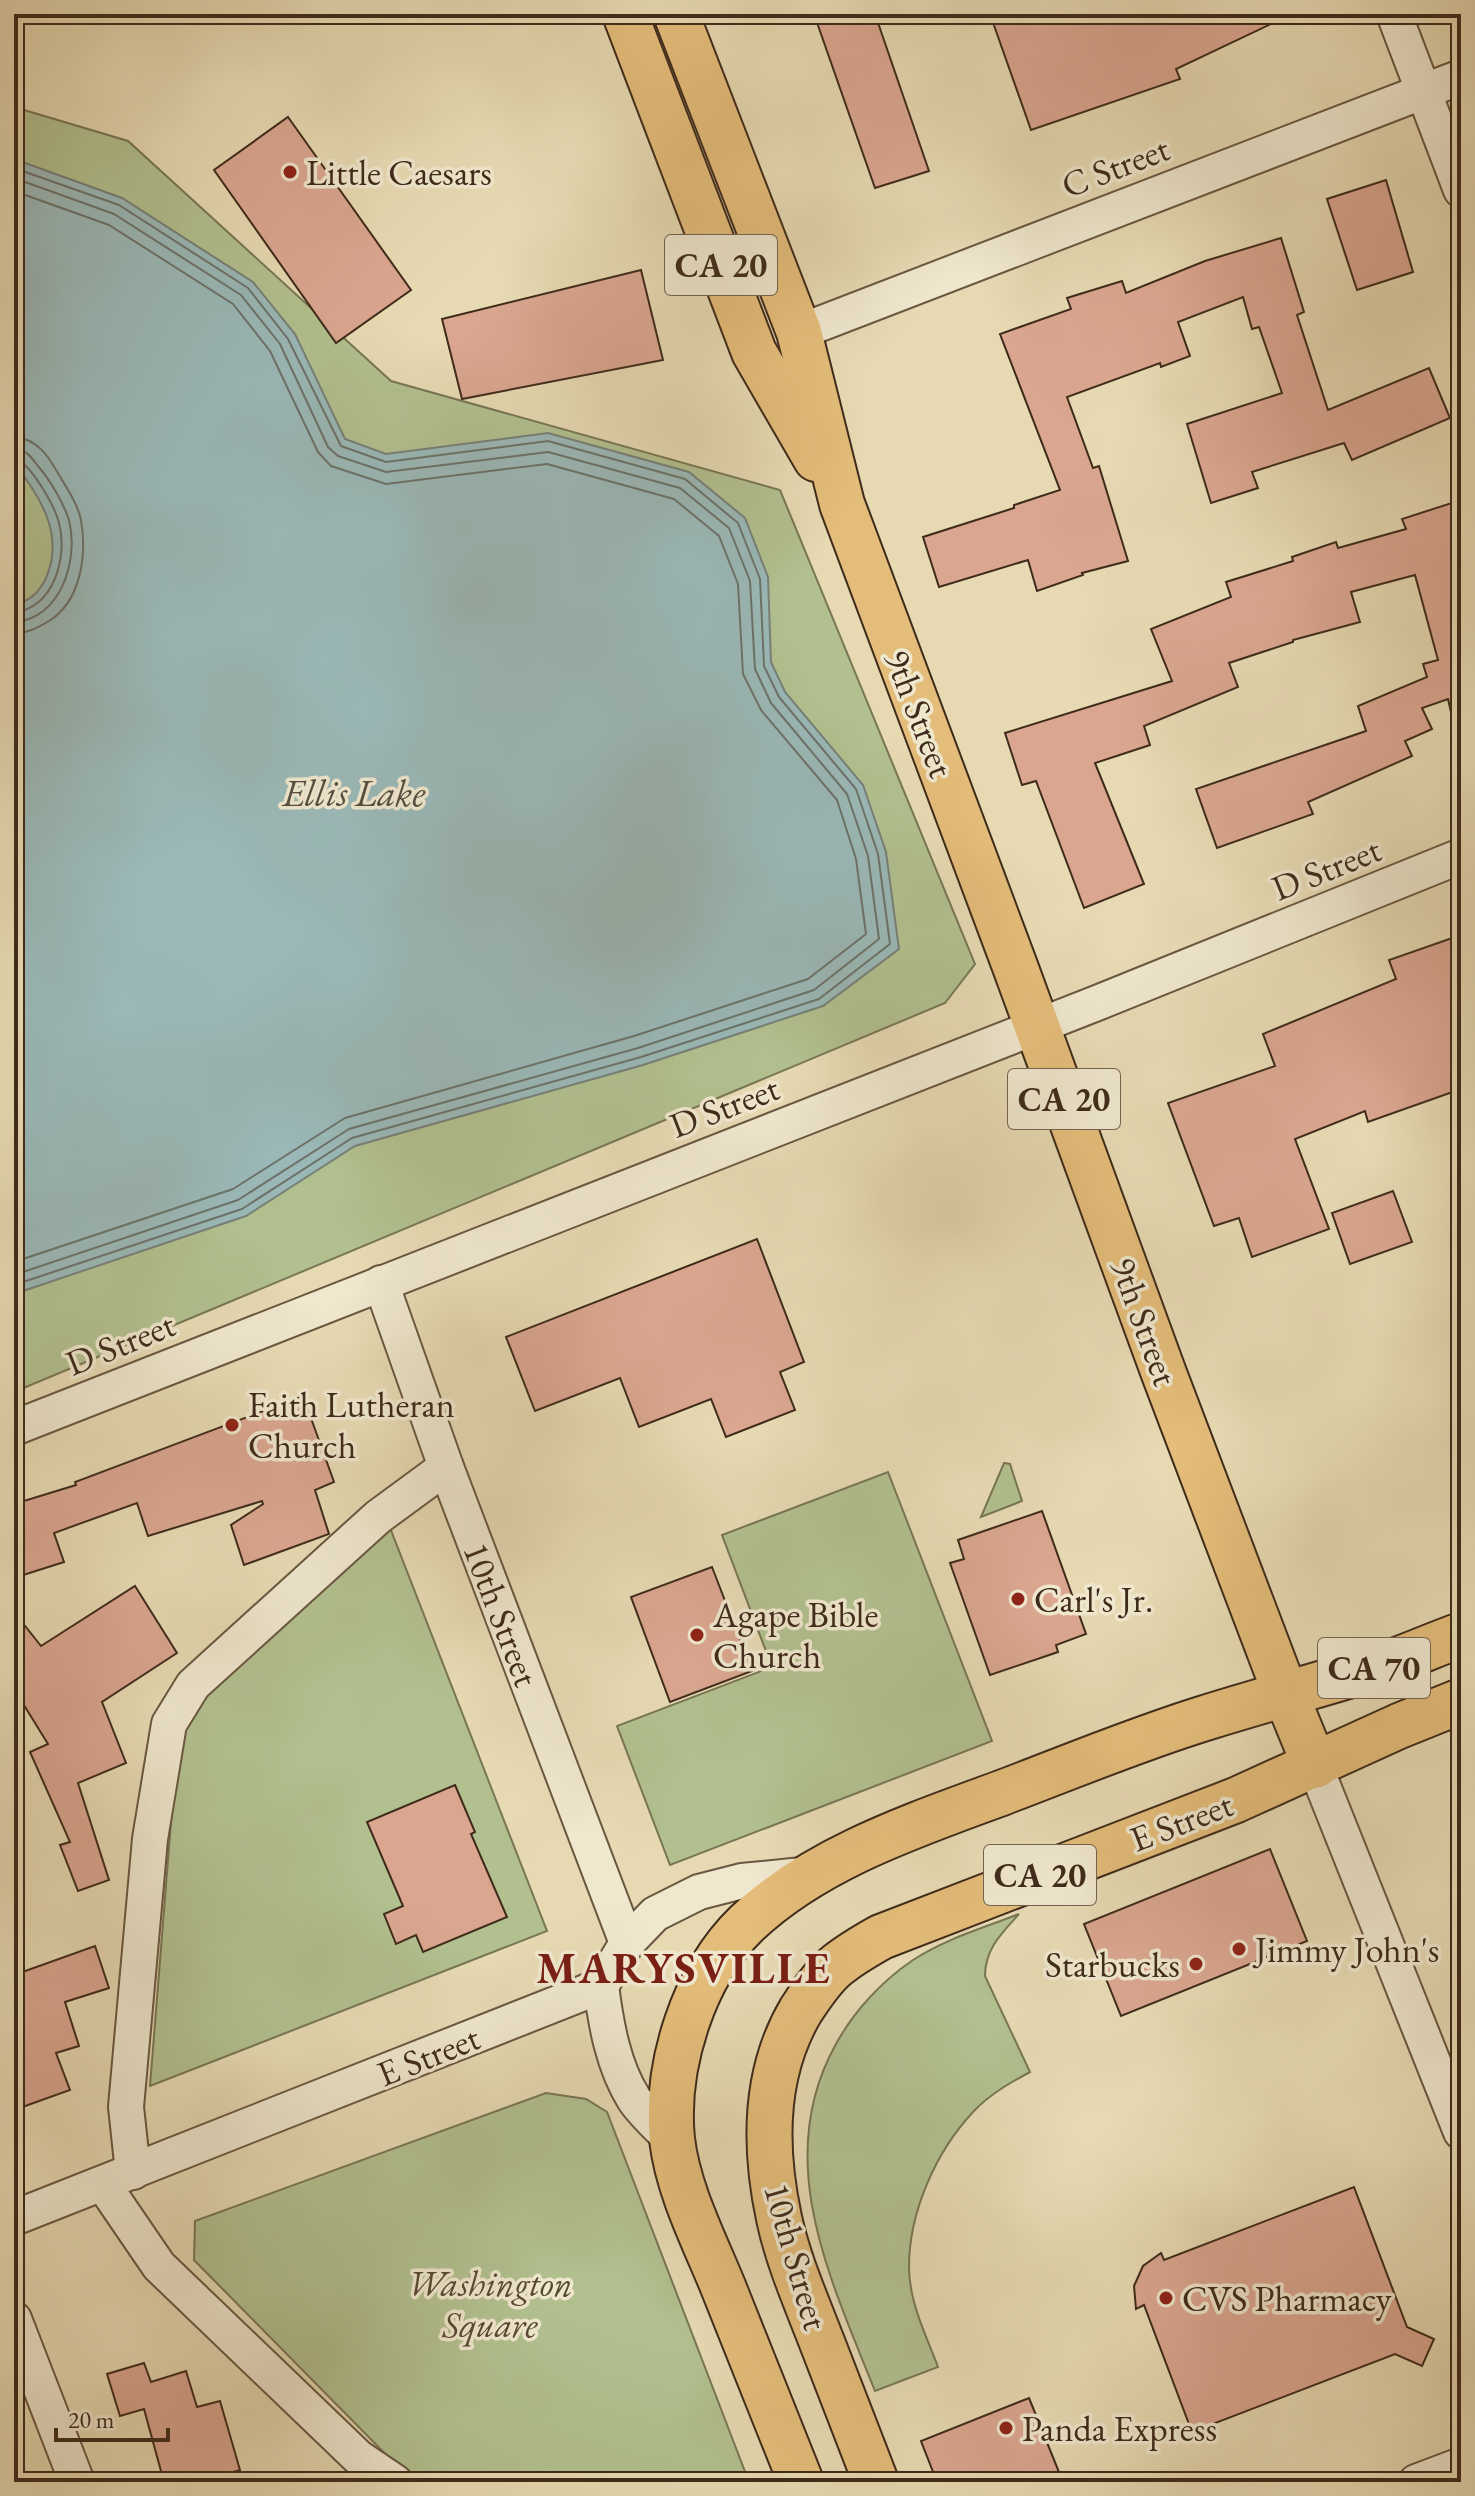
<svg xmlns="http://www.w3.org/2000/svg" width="1475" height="2496" font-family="'EB Garamond',serif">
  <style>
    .green { fill: #b2c08f; stroke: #787655; stroke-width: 2 }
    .water { fill: #9ab8b7; stroke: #768079; stroke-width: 2 }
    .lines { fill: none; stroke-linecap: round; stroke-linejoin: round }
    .shore { stroke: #6c7269; stroke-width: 2 }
    .building { fill: #daa690; stroke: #3f2b1b; stroke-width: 2 }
    .street-casing { stroke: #695741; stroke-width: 38 }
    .highway-casing { stroke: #3f2b1b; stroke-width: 48 }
    .street { stroke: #efe7ce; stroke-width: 34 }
    .highway { stroke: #e4bd7a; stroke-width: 44 }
    .poi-dot { fill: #8f2418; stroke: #efe7ce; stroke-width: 3 }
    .labels { text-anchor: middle; stroke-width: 7; stroke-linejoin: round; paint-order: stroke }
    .shield { fill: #efe7ce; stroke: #746351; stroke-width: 2 }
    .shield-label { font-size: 34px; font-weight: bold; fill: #3f2b1b }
    .street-label { font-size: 36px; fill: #3f2b1b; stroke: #efe7ce }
    .poi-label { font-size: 36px; fill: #3f2b1b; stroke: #efe7ce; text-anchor: start }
    .park-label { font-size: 36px; font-style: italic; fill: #564932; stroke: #efe7ce }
    .water-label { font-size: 38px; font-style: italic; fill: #564e42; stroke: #efe7ce }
    .district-label { font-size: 44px; font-weight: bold; letter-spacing: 2px; fill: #7a1f14; stroke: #efe7ce }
  </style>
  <rect width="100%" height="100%" fill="#e7dab3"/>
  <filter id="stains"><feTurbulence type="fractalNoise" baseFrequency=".0025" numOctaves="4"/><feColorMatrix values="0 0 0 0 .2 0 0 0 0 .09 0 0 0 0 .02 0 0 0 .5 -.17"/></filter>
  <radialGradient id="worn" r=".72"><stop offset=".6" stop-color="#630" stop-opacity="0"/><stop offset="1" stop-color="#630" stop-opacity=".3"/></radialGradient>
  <g class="green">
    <polygon points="14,107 128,141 391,381 780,490 975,964 945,1003 14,1392"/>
    <polygon points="1004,1463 1010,1464 1022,1501 981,1517"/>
    <polygon points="888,1472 992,1741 670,1865 617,1726 772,1667 722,1535"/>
    <polygon points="387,1520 547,1931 150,2086 179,1722"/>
    <path d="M1019,1914c-18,20 -34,35 -34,62l45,96c-20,11 -40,22 -56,39 -38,40 -65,101 -65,156 0,35 17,68 29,100l-63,24c-44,-111 -104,-231 -39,-347 18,-33 46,-63 77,-84 32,-21 70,-32 106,-46z"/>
    <polygon points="546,2093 586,2099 607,2112 749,2482 412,2481 194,2260 195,2221"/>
  </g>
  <path class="water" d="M14,159l108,39 131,84 42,52 50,105 41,15 162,-21 141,39 56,46 23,59 3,85 14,30 78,93 23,67 13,97 -76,57 -180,59 -288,81 -109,70 -232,78v-690c16,-2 26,-13 32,-26 19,-43 -6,-82 -32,-115z"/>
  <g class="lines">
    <g class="shore">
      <polyline points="14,168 119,205 248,288 288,339 341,446 386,462 548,441 685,479 738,523 760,579 764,666 779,697 856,789 878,854 890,944 819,999 641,1057 352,1138 242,1209 14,1285"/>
      <polyline points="14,178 114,214 241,295 280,344 328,447 338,456 386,472 548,452 680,488 729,528 750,581 755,669 771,703 847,794 868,856 879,939 814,990 638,1048 349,1129 238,1200 14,1275"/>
      <polyline points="14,191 109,225 233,304 270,351 318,452 331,466 386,484 547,464 674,499 719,536 738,584 743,674 761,710 837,800 856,859 866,934 808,979 634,1036 345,1118 233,1189 14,1262"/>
      <path d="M14,437c23,1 35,20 45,38 8,13 19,30 22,45 6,35 0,81 -32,101 -12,7 -21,12 -35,13"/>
      <path d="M14,449c13,1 16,7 24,17 12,14 25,36 31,54 10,40 -8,99 -55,102"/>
      <path d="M14,459c16,2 41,48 45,64 9,33 -5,86 -45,89"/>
    </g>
  </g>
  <g class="building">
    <polygon points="814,14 875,14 929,171 875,188"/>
    <polygon points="990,14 1292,14 1176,69 1180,79 1031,130"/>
    <polygon points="288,117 411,290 336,343 214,170"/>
    <polygon points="1386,180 1413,272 1357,290 1327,199"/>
    <polygon points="1281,238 1304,312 1297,315 1328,410 1429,368 1450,418 1352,460 1344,443 1252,472 1258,488 1211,503 1187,424 1282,393 1259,327 1252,329 1243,297 1178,322 1190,356 1161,367 1160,363 1067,397 1093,468 1099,466 1128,561 1082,573 1083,575 1037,591 1028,560 939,587 923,537 1014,508 1014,505 1060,490 1000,334 1071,309 1067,298 1122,281 1126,293 1205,261"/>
    <polygon points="641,270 663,360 462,399 442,319"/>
    <polygon points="1461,500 1461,710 1451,712 1448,699 1422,708 1432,729 1405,741 1412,756 1308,802 1313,814 1217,848 1196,789 1366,731 1358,706 1427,677 1423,664 1438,660 1415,575 1351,592 1360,622 1293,640 1293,642 1229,663 1238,687 1144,726 1150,745 1095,763 1144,884 1084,908 1036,781 1022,785 1005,733 1172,681 1151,629 1231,597 1226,582 1293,561 1292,557 1336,542 1338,548 1406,529 1402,519"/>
    <polygon points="1461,935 1461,1089 1368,1122 1365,1111 1295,1139 1329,1229 1252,1257 1239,1218 1214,1226 1168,1103 1275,1066 1263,1034 1396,979 1389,960"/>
    <polygon points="1393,1191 1412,1242 1350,1264 1332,1213"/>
    <polygon points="757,1239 804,1362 780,1372 795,1410 726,1437 711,1399 639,1427 620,1378 535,1411 506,1337"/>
    <polygon points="303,1396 334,1482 315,1490 329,1534 244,1565 231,1525 263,1504 262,1501 148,1536 137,1503 54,1533 64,1562 14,1578 14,1504 76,1485 75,1482"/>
    <polygon points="1042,1511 1086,1634 1056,1645 1058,1652 990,1675 950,1563 964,1559 958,1540"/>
    <polygon points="712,1567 752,1671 670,1702 631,1597"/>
    <polygon points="135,1586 177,1653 102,1702 126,1763 78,1783 109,1880 78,1891 60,1845 70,1842 30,1752 48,1744 14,1689 14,1612 41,1646"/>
    <polygon points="455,1785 475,1832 471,1834 507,1917 423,1952 416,1935 396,1944 384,1914 403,1906 367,1822"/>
    <polygon points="1270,1849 1307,1941 1121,2016 1084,1924"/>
    <polygon points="95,1946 109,1988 65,2002 79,2046 56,2053 70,2090 14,2110 14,1975"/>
    <polygon points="1354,2187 1407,2327 1434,2339 1422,2366 1395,2354 1192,2432 1144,2305 1136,2309 1134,2286 1143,2266 1161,2253 1164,2260"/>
    <polygon points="144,2363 151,2382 186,2371 197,2407 220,2401 240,2470 200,2482 164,2482 144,2409 120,2416 107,2374"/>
    <polygon points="1029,2398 1063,2482 937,2482 921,2441"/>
  </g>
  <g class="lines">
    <defs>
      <g id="street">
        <polyline points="1394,14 1461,190"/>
        <polyline points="799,332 1461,77"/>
        <polyline points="381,1283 446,1467 627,1943"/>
        <polyline points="14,1428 1097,1003 1461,856"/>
        <polyline points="1315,1766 1461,2132"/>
        <path d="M601,1986c5,38 12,80 33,113 10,15 26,29 39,42"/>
        <polyline points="133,2172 126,2107 150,1839 169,1724 193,1685 378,1517 446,1467"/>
        <polyline points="103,2184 159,2266 358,2457 395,2482"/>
        <polyline points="14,2218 601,1986 627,1943 655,1914 699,1892 742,1881 812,1874"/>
        <polyline points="14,2319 77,2482"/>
        <polyline points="1416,2482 1461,2465"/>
      </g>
      <g id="highway">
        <polyline points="625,14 754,352 816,459"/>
        <polyline points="676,14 799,332 842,504 1016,969 1163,1371 1286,1695 1315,1766"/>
        <path d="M801,2482c-26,-64 -51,-129 -77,-193 -19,-47 -46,-98 -52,-150 -7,-73 21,-164 75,-216 70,-66 168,-98 257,-131 66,-25 133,-53 201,-74 57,-18 115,-33 172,-51 28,-9 56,-22 84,-32"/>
        <path d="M876,2482c-18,-46 -35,-91 -53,-137 -16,-42 -35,-84 -44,-127 -15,-70 -16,-144 22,-208 10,-15 20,-31 34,-43 14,-12 30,-21 46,-30l355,-137 163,-74 62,-25"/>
      </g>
    </defs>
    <use href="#street" class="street-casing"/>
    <use href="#highway" class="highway-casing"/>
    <use href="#street" class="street"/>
    <use href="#highway" class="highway"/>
  </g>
  <g class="poi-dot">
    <circle cx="290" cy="172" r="8"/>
    <circle cx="232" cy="1425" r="8"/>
    <circle cx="1018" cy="1599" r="8"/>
    <circle cx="697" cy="1635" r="8"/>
    <circle cx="1239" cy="1949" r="8"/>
    <circle cx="1196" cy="1964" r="8"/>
    <circle cx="1166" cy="2298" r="8"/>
    <circle cx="1006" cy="2428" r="8"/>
  </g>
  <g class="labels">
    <g class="shield">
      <rect x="665" y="235" width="112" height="60" rx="6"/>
      <rect x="1008" y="1069" width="112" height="60" rx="6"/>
      <rect x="1318" y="1638" width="112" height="60" rx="6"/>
      <rect x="984" y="1845" width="112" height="60" rx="6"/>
    </g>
    <g class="shield-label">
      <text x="721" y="277">CA 20</text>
      <text x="1064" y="1111">CA 20</text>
      <text x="1374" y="1680">CA 70</text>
      <text x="1040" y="1887">CA 20</text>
    </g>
    <g class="street-label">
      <text transform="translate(1115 166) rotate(-21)" y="13">C Street</text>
      <text transform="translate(920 713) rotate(69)" y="13">9th Street</text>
      <text transform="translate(1326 868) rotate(-22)" y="13">D Street</text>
      <text transform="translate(724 1106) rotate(-21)" y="13">D Street</text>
      <text transform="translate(1145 1321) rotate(70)" y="13">9th Street</text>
      <text transform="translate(120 1343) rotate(-22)" y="13">D Street</text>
      <text transform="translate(502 1614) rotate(69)" y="13">10th Street</text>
      <text transform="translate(1181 1821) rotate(-21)" y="13">E Street</text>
      <text transform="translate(428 2055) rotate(-22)" y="13">E Street</text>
      <text transform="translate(797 2256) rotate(74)" y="13">10th Street</text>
    </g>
    <g class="poi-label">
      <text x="306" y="185">Little Caesars</text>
      <text x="248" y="1417">Faith Lutheran<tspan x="248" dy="41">Church</tspan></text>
      <text x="1034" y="1612">Carl's Jr.</text>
      <text x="713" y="1627">Agape Bible<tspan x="713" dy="41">Church</tspan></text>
      <text x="1255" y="1962">Jimmy John's</text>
      <text x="1180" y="1977" text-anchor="end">Starbucks</text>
      <text x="1182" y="2311">CVS Pharmacy</text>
      <text x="1022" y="2441">Panda Express</text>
    </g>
    <g class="park-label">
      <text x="490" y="2296">Washington<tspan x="490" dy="41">Square</tspan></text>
    </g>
    <g class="water-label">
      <text x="354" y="806">Ellis Lake</text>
    </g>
    <g class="district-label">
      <text x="684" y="1983">MARYSVILLE</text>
    </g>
  </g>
  <rect width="1475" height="2496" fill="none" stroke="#e7dab3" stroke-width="48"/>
  <rect x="16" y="16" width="1443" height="2464" fill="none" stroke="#3f2b1b" stroke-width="4"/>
  <rect x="24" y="24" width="1427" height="2448" fill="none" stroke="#3f2b1b" stroke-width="2"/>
  <path d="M56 2428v12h112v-12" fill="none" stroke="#3f2b1b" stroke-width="4"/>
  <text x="68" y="2428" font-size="24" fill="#3f2b1b" stroke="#efe7ce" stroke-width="6" paint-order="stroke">20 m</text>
  <rect width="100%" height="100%" filter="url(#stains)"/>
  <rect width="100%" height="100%" fill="url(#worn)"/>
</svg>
